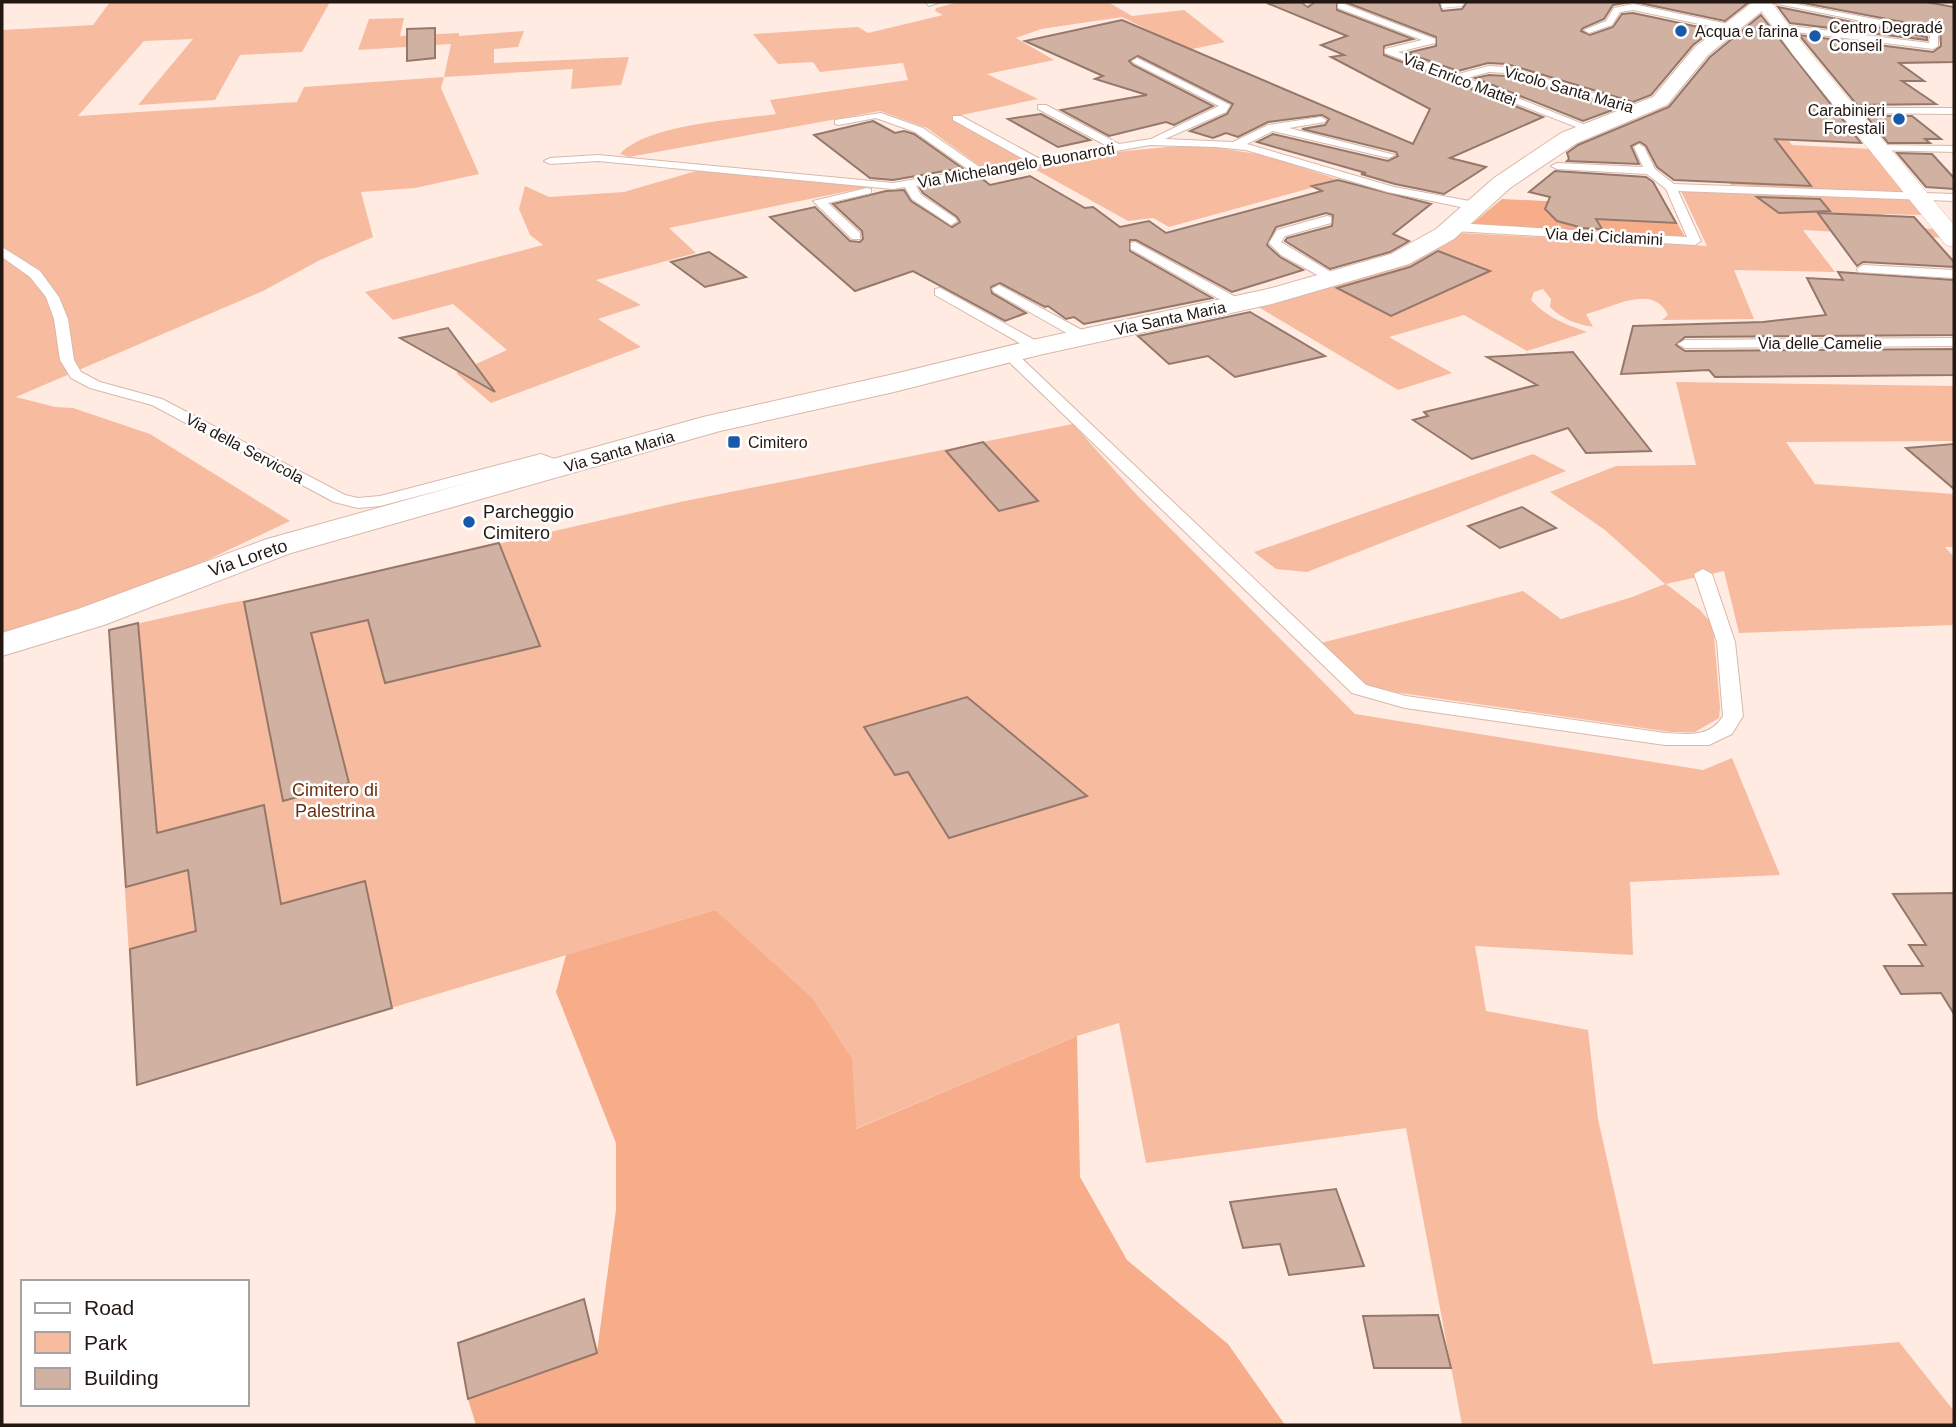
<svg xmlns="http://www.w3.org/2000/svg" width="1956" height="1427" font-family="Helvetica,sans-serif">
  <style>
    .green { fill: #f7bba0 }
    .forest { fill: #f7ac8a }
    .building { fill: #d1b1a2; stroke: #96786b; stroke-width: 2 }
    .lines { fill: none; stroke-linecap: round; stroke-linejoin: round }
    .service-casing { stroke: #d9b8aa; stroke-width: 2 }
    .minor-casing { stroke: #d9b8aa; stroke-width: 1 }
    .tertiary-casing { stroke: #d9b8aa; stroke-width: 2 }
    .service { fill: #fff; fill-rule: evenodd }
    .minor { fill: #fff; fill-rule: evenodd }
    .tertiary { fill: #fff; fill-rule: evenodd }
    .poi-dot { fill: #1859aa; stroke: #fff; stroke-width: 2.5 }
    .labels { text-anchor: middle; stroke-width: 5; stroke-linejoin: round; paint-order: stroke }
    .far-poi-label { font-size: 16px; fill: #231712; stroke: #fff; text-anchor: start }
    .far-street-label { font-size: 16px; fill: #231712; stroke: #fff }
    .poi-label { font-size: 18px; fill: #231712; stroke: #fff; text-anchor: start }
    .street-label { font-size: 18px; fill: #231712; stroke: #fff }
    .park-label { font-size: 18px; fill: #6a3012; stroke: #fff }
  </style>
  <rect width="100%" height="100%" fill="#ffebe2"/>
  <g class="green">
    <polygon points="110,2 330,2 302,52 240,55 215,100 138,105 193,39 144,41 78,116 297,102 304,87 444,77 451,44 358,50 369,19 404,18 400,36 459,33 459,36 524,31 518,47 494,49 494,63 629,57 621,85 571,89 573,69 444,77 441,88 479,174 415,188 361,192 373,237 318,261 263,291 16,397 55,407 73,408 150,434 290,521 175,575 2,637 2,30 93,25"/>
    <path d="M959,2h149l24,14 52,-6 41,32 -37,8 -66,-33 -81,12 -25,9 38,22 -67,14 51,25 -86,18 76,43 -44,9 -57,-41 -47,-17 -251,46 -9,-3c28,-30 115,-34 156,-40l-6,-14 138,-20 -5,-17 -83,9 -7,-10 -35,2 -25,-30 105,-7 10,6 75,-18 -8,-4 1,-3z"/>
    <polygon points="1682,97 1760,104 1792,145 1870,149 1905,193 1731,185 1716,164 1702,132 1648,115"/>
    <polygon points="1167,147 1213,147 1263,155 1340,180 1169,227 1153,218 1128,221 1031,167 1105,153"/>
    <polygon points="703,169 868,187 669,228 696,253 596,280 641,305 598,319 641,347 491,403 456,373 507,350 453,304 393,320 365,292 543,245 530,235 519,209 525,186 549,197 624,192"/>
    <path d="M1681,191l232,9 9,15 -39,-1 13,13 41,2 7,9 -141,-8 32,42 -101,-2 20,49 -92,1 6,-5c-16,-33 -57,-6 -82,-1l7,13c-17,-3 -31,-8 -43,-20l1,-8 -8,-10 -9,3 -3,8c17,18 34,24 56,32l-60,19 -63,-36 -75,22 63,36 -54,17 -143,-85 142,-37 63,-35 247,13z"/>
    <polygon points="1676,382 1954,386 1954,441 1786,442 1815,484 1954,494 1954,547 1945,547 1954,557 1954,625 1739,633 1724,571 1666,584 1700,610 1713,625 1720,707 1719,718 1695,732 1671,732 1366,688 1321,643 1523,591 1561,619 1632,597 1665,584 1605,530 1550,492 1616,466 1696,465"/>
    <polygon points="1073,424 1134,492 1355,714 1703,770 1732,758 1780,875 1630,882 1633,955 1475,946 1486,1011 1588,1030 1598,1119 1653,1364 1899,1342 1954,1411 1954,1425 1462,1425 1406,1128 1146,1163 1119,1023 1077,1036 855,1129 715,910 137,1085 109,630 229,603 273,596 680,502"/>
    <polygon points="1533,454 1566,471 1307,572 1276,569 1254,552"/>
  </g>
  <g class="forest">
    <polygon points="1502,199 1668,207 1685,237 1472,224"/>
    <polygon points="715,910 812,998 852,1059 856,1129 1077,1036 1080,1177 1127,1260 1228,1344 1285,1425 476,1425 468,1399 597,1352 616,1210 616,1143 556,992 566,955"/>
  </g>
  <g class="building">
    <polygon points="1301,2 1308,7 1315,2 1337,2 1337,10 1413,39 1384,46 1384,55 1543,117 1450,158 1486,167 1444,194 1395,184 1361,174 1366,173 1257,142 1273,134 1388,161 1398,156 1396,152 1302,129 1325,125 1329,119 1322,115 1268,122 1238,137 1226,133 1213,138 1190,131 1227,114 1233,104 1138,56 1129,61 1133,65 1213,106 1174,125 1166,122 1109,136 1061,110 1147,95 1095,79 1103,76 1025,41 1122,20 1413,144 1430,109 1331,57 1344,55 1321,45 1347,36 1267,3"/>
    <polygon points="1345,2 1439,2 1442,11 1462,9 1467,2 1631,2 1613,5 1604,19 1583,28 1581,31 1590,35 1613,27 1622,14 1633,13 1713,30 1693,45 1651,95 1633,102 1507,64 1488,63 1458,71 1407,53 1436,46 1436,37"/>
    <polygon points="1635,2 1749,2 1725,21"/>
    <polygon points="1798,2 1926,2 1954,7 1954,62 1899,63 1924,81 1902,81 1936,104 1857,105 1799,35 1933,52 1941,46 1940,29"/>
    <polygon points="1778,7 1927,37 1927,40 1790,23"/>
    <polygon points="1761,15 1861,143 1775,139 1811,186 1674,180 1657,167 1646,146 1640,142 1631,146 1639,164 1567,161 1569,159 1567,153 1578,145 1669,107 1710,57"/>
    <polygon points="435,28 435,58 407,61 407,29"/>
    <polygon points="1489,75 1506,76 1618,108 1583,121 1475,78"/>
    <polygon points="1041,114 1090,140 1058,147 1008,119"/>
    <polygon points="1866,116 1912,116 1941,139 1925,139 1930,143 1888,143"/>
    <polygon points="873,121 895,133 904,131 914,134 962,168 893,180 870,178 814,135"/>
    <polygon points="1897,153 1932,154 1954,178 1954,189 1926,187"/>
    <polygon points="1555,171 1646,177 1653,182 1676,223 1596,219 1602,229 1583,228 1557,221 1545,209 1550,197 1529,192"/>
    <polygon points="1030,176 1085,208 1093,207 1120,227 1149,221 1166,233 1322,191 1312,186 1338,180 1431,204 1393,234 1409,241 1390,252 1330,269 1285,241 1287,238 1332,226 1333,215 1326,213 1276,227 1267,245 1280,257 1303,270 1232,292 1136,240 1130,240 1130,251 1212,298 1084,324 1074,317 1066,319 1048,306 1045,307 1000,283 991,287 992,293 1026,313 1005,321 913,271 855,291 770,217 815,207 850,241 860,242 863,239 862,231 833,204 886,191 904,190 911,201 952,227 960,222 957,217 923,193 920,188 980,177 990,185"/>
    <polygon points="1757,197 1820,199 1830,211 1779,213"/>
    <polygon points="1818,213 1914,217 1954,262 1954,267 1863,262 1857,266"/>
    <polygon points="1438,251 1490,271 1391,316 1337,288 1410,267"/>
    <polygon points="709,252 746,277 705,287 671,262"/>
    <polygon points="1838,272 1954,280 1954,335 1685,337 1676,345 1685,351 1954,349 1954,375 1715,377 1709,370 1621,374 1633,326 1763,322 1826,315 1807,278 1843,280"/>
    <polygon points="1250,312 1325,356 1235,377 1208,356 1169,364 1138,336"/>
    <polygon points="448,328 495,392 400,338"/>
    <polygon points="1573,352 1651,451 1586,453 1568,428 1472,459 1413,420 1428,416 1424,412 1537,385 1487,357"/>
    <polygon points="983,442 1038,501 999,511 946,451"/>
    <polygon points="1954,444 1954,489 1906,448"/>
    <polygon points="1522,507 1556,528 1500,548 1468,526"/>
    <polygon points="499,543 540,646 385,683 368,620 311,633 349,783 283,801 244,602"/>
    <polygon points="138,623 157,833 264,805 281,904 365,881 392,1008 137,1085 130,949 196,931 188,870 126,887 109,630"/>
    <polygon points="967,697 1087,796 949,838 908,772 895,775 864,727"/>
    <polygon points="1954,893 1954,1014 1941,993 1901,994 1884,966 1923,966 1909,945 1926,945 1893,894"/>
    <polygon points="1336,1189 1364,1266 1289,1275 1280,1244 1243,1248 1230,1202"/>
    <polygon points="584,1299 597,1353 468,1399 458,1343"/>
    <polygon points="1438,1315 1451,1368 1374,1368 1363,1316"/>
  </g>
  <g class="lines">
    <defs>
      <g id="service">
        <polygon points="925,2 941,2 929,6"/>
        <polygon points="1303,2 1313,2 1307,5"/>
        <polygon points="1768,2 1785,2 1938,31 1938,46 1933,49 1780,30 1780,26 1783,25 1929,43 1930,35"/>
        <polygon points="1338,4 1344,4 1435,39 1435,43 1398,52 1458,74 1489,66 1507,67 1647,109 1638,111 1506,73 1489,72 1467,78 1593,128 1584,130 1385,53 1385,49 1422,40 1338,8"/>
        <polygon points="1633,4 1728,24 1733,27 1728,30 1633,10 1620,12 1612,25 1589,33 1584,30 1606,21 1614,8"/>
        <polygon points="1137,58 1230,105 1226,112 1165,139 1233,142 1268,125 1321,117 1326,120 1325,122 1289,128 1395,155 1389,158 1273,131 1247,144 1394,187 1475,202 1481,206 1475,210 1388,192 1246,150 1215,147 1150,145 916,186 921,195 955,218 957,221 951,225 912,199 905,187 893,189 598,161 550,164 544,161 550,158 598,155 893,183 969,170 915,132 876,118 839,125 835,124 835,120 881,113 923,128 981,168 1025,160 953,120 953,116 961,116 1038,158 1107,146 1038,109 1038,105 1046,105 1119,144 1151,139 1219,106 1134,63 1132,61"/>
        <polygon points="1850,108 1954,108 1954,114 1846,113 1846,109"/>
        <polygon points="1639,144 1644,147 1655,169 1674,184 1954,194 1954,201 1678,191 1701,241 1695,245 1454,231 1448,227 1454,223 1687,237 1666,189 1647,174 1557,169 1551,166 1557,163 1643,167 1634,147"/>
        <polygon points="1878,145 1954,146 1954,152 1874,150 1873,148"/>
        <polygon points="867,188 871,189 871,193 828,203 860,233 860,239 852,239 813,201"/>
        <polygon points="1327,216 1331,217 1331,223 1285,236 1281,242 1339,277 1339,283 1334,284 1281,255 1269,243 1277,230"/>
        <polygon points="1135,242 1243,301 1245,304 1243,307 1233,307 1131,249 1131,243"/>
        <polygon points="2,247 40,271 59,297 68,319 74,360 81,372 100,382 162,399 345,495 358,498 380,496 541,454 568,464 570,467 562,472 540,464 380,506 358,508 334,502 152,405 90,388 71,378 60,360 54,319 46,297 30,277 2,257"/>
        <polygon points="1863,265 1954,270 1954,278 1858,272 1857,269"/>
        <polygon points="999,285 1089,334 1091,337 1089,340 1079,340 994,292 992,289"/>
        <polygon points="940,288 1042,344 1044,347 1037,351 1032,350 935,295 935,289"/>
        <polygon points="1954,338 1954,346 1685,348 1678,344 1685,340"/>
        <path d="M1009,350l5,1 352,334 40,11 259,37c23,1 45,5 58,-17l-6,-74 -23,-68 9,-5 9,5 23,68 8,74 -11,18 -23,11h-44l-260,-37 -53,-15 -348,-336 -2,-3z"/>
      </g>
      <g id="minor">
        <polygon points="1441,2 1464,2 1462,6 1442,8"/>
        <polygon points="1755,2 1771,2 1806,48 1954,225 1954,247 1946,245 1794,56"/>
      </g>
      <polygon id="tertiary" points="1753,2 1773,2 1708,55 1667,105 1577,143 1510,188 1454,239 1409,264 1272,304 1039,355 894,392 720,431 291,553 104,625 2,656 2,633 78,609 267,539 703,417 894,374 1037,339 1268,289 1391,254 1436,229 1494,178 1561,133 1653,97 1695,47"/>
    </defs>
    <use href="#service" class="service-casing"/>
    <use href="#minor" class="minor-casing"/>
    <use href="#tertiary" class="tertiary-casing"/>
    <use href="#service" class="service"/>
    <use href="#minor" class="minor"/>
    <use href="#tertiary" class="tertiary"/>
  </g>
  <g class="poi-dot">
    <circle cx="1681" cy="31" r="7"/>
    <circle cx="1815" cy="36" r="7"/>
    <circle cx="1899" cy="119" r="7"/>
    <rect x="727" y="435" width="14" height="14" rx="3.5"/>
    <circle cx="469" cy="522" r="7"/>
  </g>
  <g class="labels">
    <g class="far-poi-label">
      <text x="1829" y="33">Centro Degradé<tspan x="1829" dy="18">Conseil</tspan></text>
      <text x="1695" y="37">Acqua e farina</text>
      <text x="1885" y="116" text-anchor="end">Carabinieri<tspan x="1885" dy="18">Forestali</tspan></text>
      <text x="748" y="448">Cimitero</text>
    </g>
    <g class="far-street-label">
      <text transform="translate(1460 79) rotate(21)" y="6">Via Enrico Mattei</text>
      <text transform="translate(1569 89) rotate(16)" y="6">Vicolo Santa Maria</text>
      <text transform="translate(1016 165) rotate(-10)" y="6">Via Michelangelo Buonarroti</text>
      <text transform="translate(1604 236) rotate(3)" y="6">Via dei Ciclamini</text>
      <text transform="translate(1170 318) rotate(-12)" y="6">Via Santa Maria</text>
      <text x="1820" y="349">Via delle Camelie</text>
      <text transform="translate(245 448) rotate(28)" y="6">Via della Servicola</text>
      <text transform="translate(619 451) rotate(-16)" y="6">Via Santa Maria</text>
    </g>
    <g class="poi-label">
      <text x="483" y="518">Parcheggio<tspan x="483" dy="21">Cimitero</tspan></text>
    </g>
    <g class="street-label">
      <text transform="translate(248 558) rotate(-19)" y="6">Via Loreto</text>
    </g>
    <g class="park-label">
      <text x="335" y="796">Cimitero di<tspan x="335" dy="21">Palestrina</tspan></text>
    </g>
  </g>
  <rect width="1956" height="1427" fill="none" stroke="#231712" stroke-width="7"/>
  <rect x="21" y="1280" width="228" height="126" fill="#ffffff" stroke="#a7a2a0" stroke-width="2"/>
  <rect x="35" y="1303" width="35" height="10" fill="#ffffff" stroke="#a7a2a0" stroke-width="2"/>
  <text x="84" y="1315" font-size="21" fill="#231712">Road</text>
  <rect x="35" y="1332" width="35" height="21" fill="#f7bba0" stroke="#a7a2a0" stroke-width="2"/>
  <text x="84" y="1350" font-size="21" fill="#231712">Park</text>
  <rect x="35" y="1368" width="35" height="21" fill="#d1b1a2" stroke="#a7a2a0" stroke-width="2"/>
  <text x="84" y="1385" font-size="21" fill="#231712">Building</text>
</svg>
